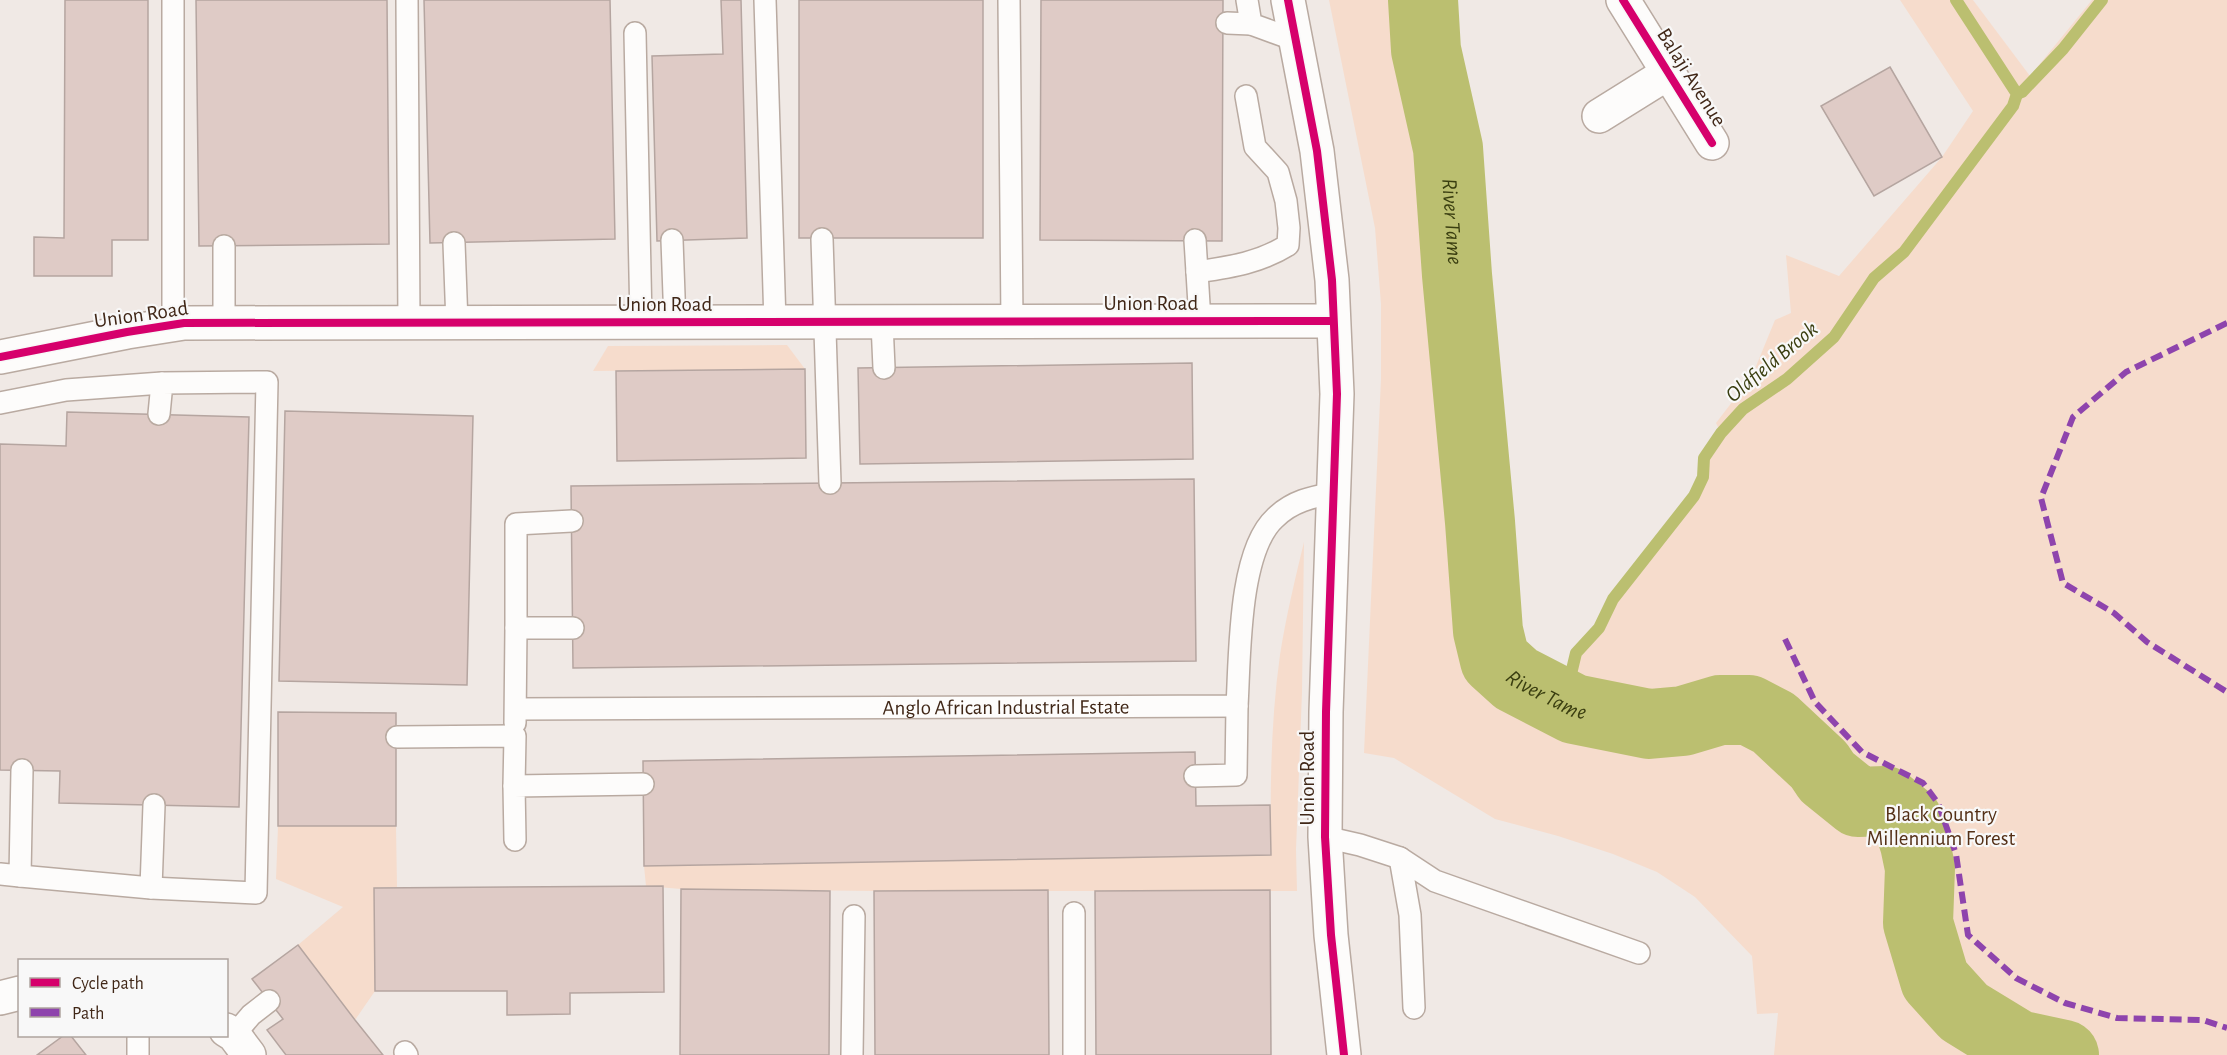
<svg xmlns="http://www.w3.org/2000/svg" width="2227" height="1055" font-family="'Alegreya Sans',sans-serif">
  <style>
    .green { fill: #f6dccc }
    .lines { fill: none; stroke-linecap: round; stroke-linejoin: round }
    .stream { stroke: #bbbf70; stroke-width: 12 }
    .river { stroke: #bbbf70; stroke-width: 70 }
    .building { fill: #dfcbc6; stroke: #b5a5a0; stroke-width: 1.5 }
    .lane-casing { stroke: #b9aaa1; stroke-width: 24 }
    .street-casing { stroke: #b9aaa1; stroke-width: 36 }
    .lane { stroke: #fdfcfb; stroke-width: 21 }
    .street { stroke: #fdfcfb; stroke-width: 33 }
    .quiet { stroke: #8e44ad; stroke-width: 6; stroke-dasharray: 12 6; stroke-linecap: butt }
    .cycleway-casing { stroke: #f8f8f8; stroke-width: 11 }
    .cycleway { stroke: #d6006c; stroke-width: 8 }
    .labels { text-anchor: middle; stroke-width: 4.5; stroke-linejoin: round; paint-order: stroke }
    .street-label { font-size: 21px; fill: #402717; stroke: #f8f8f8 }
    .park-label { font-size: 21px; fill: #543017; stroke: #f8f8f8 }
    .water-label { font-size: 22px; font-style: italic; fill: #3a3e10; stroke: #f8f8f8 }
  </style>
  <rect width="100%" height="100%" fill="#f0e9e5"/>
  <g class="green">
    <polygon points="1329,0 1423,0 1426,50 1448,148 1457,275 1480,522 1488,631 1495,660 1516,679 1574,709 1570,678 1576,653 1599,628 1613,599 1694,496 1703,477 1704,458 1721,433 1716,423 1752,376 1775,320 1791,313 1786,255 1839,276 1942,157 1973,111 1900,0 1973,0 2030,76 2092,0 2227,0 2227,1055 1774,1055 1778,1013 1757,1014 1752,956 1695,897 1657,872 1613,854 1558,836 1495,819 1394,758 1364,753 1381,379 1381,304 1375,228"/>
    <polygon points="787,345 805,369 593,371 608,346"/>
    <path d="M1304,542l-2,150 -6,158 1,41h-423l-193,-2 -35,-3 -2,-20 627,-17c-1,-64 0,-130 9,-194 6,-38 15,-76 24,-113z"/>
    <polygon points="278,826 396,826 397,887 374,888 375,991 355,1020 298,945 343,907 276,879"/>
  </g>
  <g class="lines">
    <g class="stream">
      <polyline points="2017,94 2022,92 2063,49 2102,0"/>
      <polyline points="1574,709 1570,678 1576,653 1599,628 1613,599 1694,496 1703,477 1704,458 1721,433 1743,409 1787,379 1834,337 1874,278 1904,252 2013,106 2017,94 1956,0"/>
    </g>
    <path class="river" id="s1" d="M1423,0l3,50 22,98 9,127 23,247 8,109 7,29 21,19 58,30 75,15 34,-3 37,-11h29l25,13 45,42 8,12 31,25 27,-1 22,18 8,25 5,24 -2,55 17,57 29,32 54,33 46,10"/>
  </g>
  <g class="building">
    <polygon points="65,0 148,0 148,240 112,240 112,276 34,276 34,237 64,238"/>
    <polygon points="196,0 387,0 389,244 199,246"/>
    <polygon points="424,0 610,0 615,239 430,243"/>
    <polygon points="721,0 741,0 747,238 657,241 652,56 723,54"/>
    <rect x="799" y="0" width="184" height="238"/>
    <polygon points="1041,0 1223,0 1222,241 1040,240"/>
    <polygon points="1890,67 1942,157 1874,196 1821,106"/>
    <polygon points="1192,363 1193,459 860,464 858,368"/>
    <polygon points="805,369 806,458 617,461 616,371"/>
    <polygon points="285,411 473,416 467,685 279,681"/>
    <polygon points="67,412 249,417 239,807 59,803 60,771 0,770 0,444 66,446"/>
    <polygon points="1194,479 1196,661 573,668 571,486"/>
    <polygon points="278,712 396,713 396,826 278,826"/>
    <polygon points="1195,752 1196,806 1270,805 1271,855 644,866 643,761"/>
    <polygon points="663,886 664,992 570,993 570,1014 507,1015 507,991 375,991 374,888"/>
    <polygon points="681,889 830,891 829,1055 680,1055"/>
    <polygon points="1048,890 1049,1055 875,1055 874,891"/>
    <polygon points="1270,890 1271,1055 1096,1055 1095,891"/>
    <polygon points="298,945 355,1020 383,1055 286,1055 267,1030 283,1019 252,979"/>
    <polygon points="63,1036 71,1036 86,1055 37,1055"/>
  </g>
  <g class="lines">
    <defs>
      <g id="lane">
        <polyline points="407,0 409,323"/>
        <polyline points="765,0 775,323"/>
        <polyline points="1009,0 1012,322"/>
        <polyline points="1247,0 1251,24 1295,40"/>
        <polyline points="1227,23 1251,24"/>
        <polyline points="635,33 641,322"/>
        <polyline points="822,239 830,483"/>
        <polyline points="672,240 675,323"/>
        <polyline points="1195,240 1197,272"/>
        <polyline points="454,243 457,323"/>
        <polyline points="224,246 224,323"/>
        <path d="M1200,321l-3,-49c33,-5 62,-9 91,-27l1,-17 -3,-27 -8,-29 -23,-25 -9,-51"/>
        <polyline points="882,323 884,368"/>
        <polyline points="173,325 173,0"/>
        <polyline points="0,403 66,390 162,383"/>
        <polyline points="516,628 516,524 572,521"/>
        <path id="s2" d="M516,709l721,-3c3,-49 1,-154 38,-188 17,-17 37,-21 59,-25"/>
        <polyline points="515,723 516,628 573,628"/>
        <polyline points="397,737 515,736 514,786"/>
        <polyline points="1195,776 1236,775 1237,706"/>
        <polyline points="1325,837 1360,845 1400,858"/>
        <polyline points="515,840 514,786 643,784"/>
        <polyline points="0,874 20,876 22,770"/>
        <polyline points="20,876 151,888 154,805"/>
        <polyline points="151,888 256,893 267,382 162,383 159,414"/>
        <polyline points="1074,913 1074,1055"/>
        <polyline points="1414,1008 1410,915 1400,858 1435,881 1639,953"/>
        <polyline points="234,1035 251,1015 269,1001"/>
        <polyline points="405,1052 407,1055"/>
        <polyline points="138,1055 138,1036"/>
        <polyline points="852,1055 854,916"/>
      </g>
      <g id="street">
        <polyline points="1288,0 1317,151 1332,280 1337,394 1326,712 1325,837 1331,935 1344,1055"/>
        <polyline points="1623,0 1712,143"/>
        <polyline points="1599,116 1668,73"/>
        <polyline points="0,357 127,332 184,323 1333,321"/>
        <polyline points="0,998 20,993"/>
        <polyline points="226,1030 234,1035 249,1055"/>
      </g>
    </defs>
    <use href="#lane" class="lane-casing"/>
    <use href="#street" class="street-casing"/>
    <use href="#lane" class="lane"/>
    <use href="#street" class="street"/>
    <g class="quiet">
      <polyline points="2227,323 2126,372 2073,417 2041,498 2063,583 2114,613 2147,642 2227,692"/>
      <polyline points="1785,639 1815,702 1862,752 1923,783 1938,803 1956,854 1968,935 2016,978 2065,1003 2117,1018 2203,1020 2227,1028"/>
    </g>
    <defs>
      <g id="cycleway">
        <polyline points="1288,0 1317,151 1332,280 1337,394 1326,712 1325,837 1331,935 1344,1055"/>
        <polyline points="1623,0 1712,143"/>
        <polyline points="0,357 127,332 184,323 1333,321"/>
      </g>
    </defs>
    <use href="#cycleway" class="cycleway-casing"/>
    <use href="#cycleway" class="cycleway"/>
  </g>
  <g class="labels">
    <g class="street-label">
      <text transform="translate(1692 77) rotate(58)" y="7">Balaji Avenue</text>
      <text x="1151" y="310">Union Road</text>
      <text x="665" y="311">Union Road</text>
      <text transform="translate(141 314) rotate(-8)" y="7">Union Road</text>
      <text dy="7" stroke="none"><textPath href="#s2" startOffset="490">Anglo African Industrial Estate</textPath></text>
      <text transform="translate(1307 778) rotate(-90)" y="7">Union Road</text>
    </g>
    <g class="park-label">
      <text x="1941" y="821">Black Country<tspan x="1941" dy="24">Millennium Forest</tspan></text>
    </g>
    <g class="water-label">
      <text dy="8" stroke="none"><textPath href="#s1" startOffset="224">River Tame</textPath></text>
      <text transform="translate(1771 361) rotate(-40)" y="8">Oldfield Brook</text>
      <text dy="8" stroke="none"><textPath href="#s1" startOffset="728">River Tame</textPath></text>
    </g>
  </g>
  <rect x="18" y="959" width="210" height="78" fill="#f8f8f8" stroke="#aea49e" stroke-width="1.5"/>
  <rect x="30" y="978" width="30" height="9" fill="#d6006c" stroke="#aea49e" stroke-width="1.5"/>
  <text x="72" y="989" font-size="18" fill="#402717">Cycle path</text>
  <rect x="30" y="1008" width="30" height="9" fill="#8e44ad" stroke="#aea49e" stroke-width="1.5"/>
  <text x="72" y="1019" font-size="18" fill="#402717">Path</text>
</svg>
